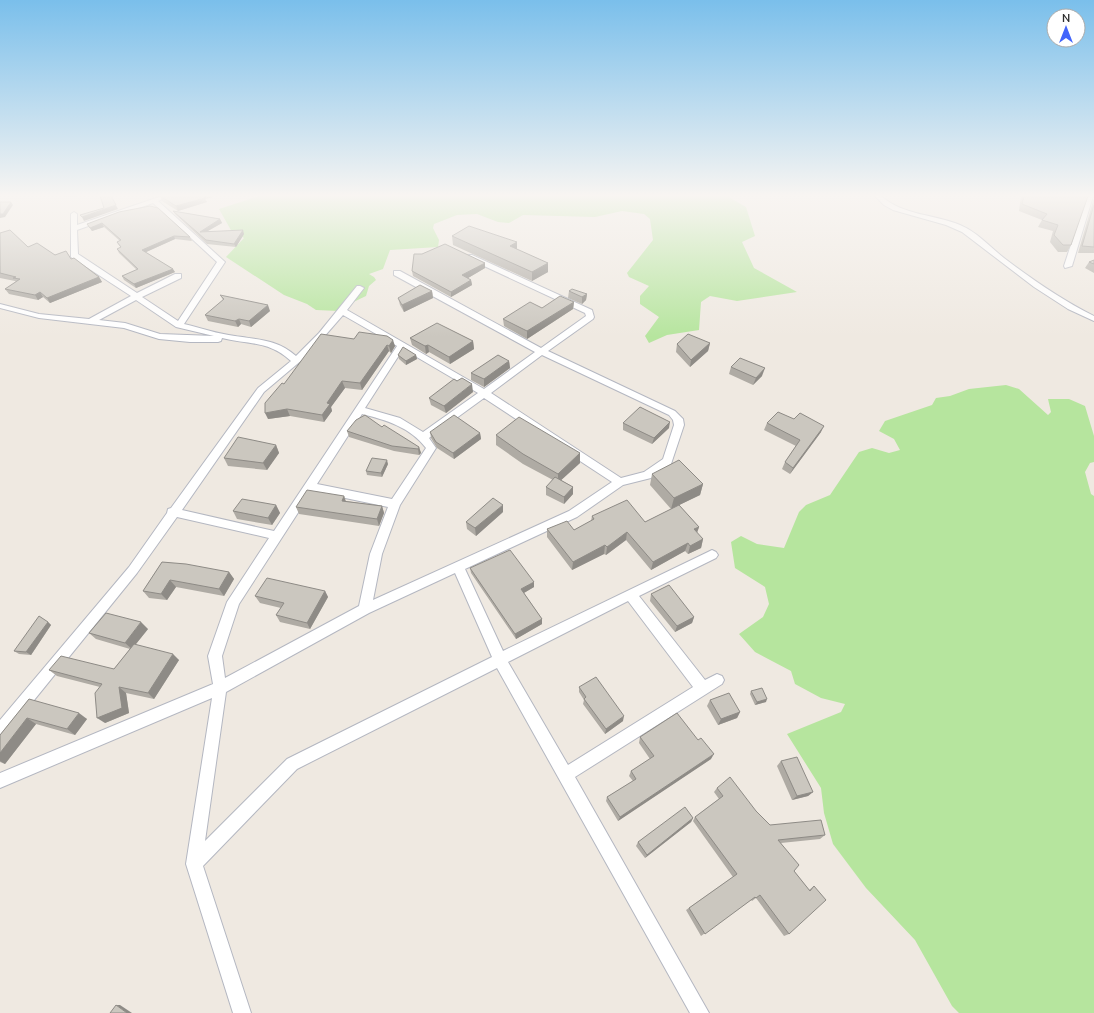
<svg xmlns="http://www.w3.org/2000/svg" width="1094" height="1013" font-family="'Nunito Sans',sans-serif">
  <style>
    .green { fill: #b6e59e }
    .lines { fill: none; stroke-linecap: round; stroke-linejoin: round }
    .street-casing { stroke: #b4b7c1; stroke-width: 2 }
    .street { fill: #fff; fill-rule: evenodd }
    .wall { fill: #afaba4 }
    .shaded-wall { fill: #8e8b86 }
    .building { fill: #cbc7bf; stroke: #8e8b86 }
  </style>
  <rect width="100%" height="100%" fill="#efe9e1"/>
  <g class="green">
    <polygon points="259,196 727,196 746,207 755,236 742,242 754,268 797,292 737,301 710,296 701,302 699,330 667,335 649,343 645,336 659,317 640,304 640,296 649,286 629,277 627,273 653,240 650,219 644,214 622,211 595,217 523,215 509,223 498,222 477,214 457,215 434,224 433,228 439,240 438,247 390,250 383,269 369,274 374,277 376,280 369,286 366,296 345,306 339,311 316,310 307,304 284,295 226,257 244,238 232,232 219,209"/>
    <polygon points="1006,385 1019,389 1048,415 1051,412 1048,399 1069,399 1085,406 1094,436 1094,462 1090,463 1085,472 1091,494 1094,496 1094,1013 959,1013 952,1006 915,940 866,888 833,844 824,813 821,788 787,734 841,712 845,704 821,698 795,684 791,671 755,652 739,634 763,617 769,604 765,587 735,568 731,542 741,536 757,544 784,548 799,512 806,505 830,495 859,452 872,448 889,453 900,450 894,439 879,431 885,421 932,405 936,398 950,396 969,389"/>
  </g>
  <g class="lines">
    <defs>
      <g id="street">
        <path d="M162,196h8l-12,5 67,61 -41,62c17,4 34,10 51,12 24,4 42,3 61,20l23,-23 38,-47h3l4,2 -17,22 137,79 51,-37 -141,-77v-4h6l141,77 45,-32 -1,-3 -116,-54v-4h3l120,55 2,7 -1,2 -45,32 127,60 8,8 1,6 -13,39 -20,14 -28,7 -46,32 -112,52 38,82 205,-99 4,-2 4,2 2,3 -2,3 -77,38 66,84 12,-6 5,2 2,4 -2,4 -147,93 134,236h-19l-193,-345 -200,101 -94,97 48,147h-18l-47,-149 26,-166 -212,90v-15l213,-89 -5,-28 19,-54 42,-64 -92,-21 -40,56 -132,163 -5,2v-18l129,-153 38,-54 1,-4 3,-1 87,-120 33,-27c-23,-21 -42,-16 -69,-23l-1,3 -3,1h-28l-31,-3 -35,-11 -85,-10 -39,-10v-4l39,10 50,5 42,-23 -60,-39v-43l3,-2 3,2v11zM153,203l64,59 -39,59 -36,-24 39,-19v-4h-6l-38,19 -59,-39 -1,-24zM136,300l40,27 38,9 -54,-2 -35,-11 -26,-3zM343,315l54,31 -123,185 -92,-21 82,-118 45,-38zM403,349l75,44 -55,39 -23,-14 -35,-10zM542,355l127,60 4,5 1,5 -11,34 -19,13 -23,6 -130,-85zM484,398l128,84 -43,29 -196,89 9,-46 18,-49 36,-57 -7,-10zM362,414c24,6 48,13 64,34l-34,51 -75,-15zM312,491l76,16 -18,47 -11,52 -134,72 -3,-22 17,-52zM455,573l37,84 -205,102 -82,82 21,-149 143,-79zM628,601l65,86 -125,78 -60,-103z"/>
        <path d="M875,196h6c23,20 53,18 79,29 17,7 30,22 44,33 29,22 58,42 90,58v5l-26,-12 -34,-22 -72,-55 -16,-7 -53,-15 -9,-5z"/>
        <polygon points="1087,196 1093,196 1072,266 1065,268 1064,266"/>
      </g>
    </defs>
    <use href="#street" class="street-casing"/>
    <use href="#street" class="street"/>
  </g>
  <g class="wall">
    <polygon points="160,196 212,196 213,197 205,199 207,202 178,211 162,201"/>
    <polygon points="1021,196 1088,196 1071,245 1067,252 1058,252 1050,242 1053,231 1038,227 1042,220 1019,211"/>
    <polygon points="1094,198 1094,253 1078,253"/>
    <polygon points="173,211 220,219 222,223 207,231 244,234 236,247 207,244 175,214"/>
    <polygon points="119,212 190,237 192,241 175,239 146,252 175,272 136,288 124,280 122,276 137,270 119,253 117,249 121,248 117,242 120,241 104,227 92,231 87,224"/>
    <polygon points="0,233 28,247 71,259 99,277 102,282 50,303 43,297 38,300 9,294 5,289 16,282 15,281 0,278"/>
    <polygon points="452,236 517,242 517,249 548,272 532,281 453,245"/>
    <polygon points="1094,260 1094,273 1085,268 1089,262"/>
    <polygon points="485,268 468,278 471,280 472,285 451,297 413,276 412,271"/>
    <polygon points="432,291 433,298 404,312 400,305 398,298"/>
    <polygon points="569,291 587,294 586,300 582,304 568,298"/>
    <polygon points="220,295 270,311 251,327 241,324 238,327 208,321 205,315 223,300"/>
    <polygon points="574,302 573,309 527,339 504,326 503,319 542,308"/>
    <polygon points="387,336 395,346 391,353 389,351 362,390 345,388 331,407 332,411 324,422 290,416 268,419 284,384 354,339"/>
    <polygon points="410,338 473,341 474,349 450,364 429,352 426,354 412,345"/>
    <polygon points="710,343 708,351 690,367 676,352 677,344"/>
    <polygon points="398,355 416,355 417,359 406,365 399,359"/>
    <polygon points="509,361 510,368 484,387 471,380 471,373"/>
    <polygon points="731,367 762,376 753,385 729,374"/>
    <polygon points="473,392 446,413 431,405 429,398"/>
    <polygon points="623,423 669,428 652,444 623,430"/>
    <polygon points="767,423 821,432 790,474 782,469 785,462 796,446 764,430"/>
    <polygon points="382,427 419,447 421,453 419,455 394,451 349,437 347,431"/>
    <polygon points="430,432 480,433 481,439 454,459 437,448 431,438"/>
    <polygon points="496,435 580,453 580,463 561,480 573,487 573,494 564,504 546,495 546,487 553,480 523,464 496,445"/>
    <polygon points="276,445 279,453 267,470 228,466 224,458"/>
    <polygon points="388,464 382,477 367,475 366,471"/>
    <polygon points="652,474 703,484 700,495 679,505 699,527 697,533 703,539 701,548 688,554 685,551 651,570 626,540 606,555 604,554 572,570 547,537 547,529 574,530 591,521 592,516 645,522 671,509 650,485"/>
    <polygon points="344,496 346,501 382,506 384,513 379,526 299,514 296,507"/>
    <polygon points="276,505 280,513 272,525 237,519 233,511"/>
    <polygon points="503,512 476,536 467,529 466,522"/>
    <polygon points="162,562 229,572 234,579 224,596 176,587 167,600 149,598 143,591"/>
    <polygon points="470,568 534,587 524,593 542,619 542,624 516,639 471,573"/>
    <polygon points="325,591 328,597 310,629 280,622 276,615 281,608 260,603 255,596"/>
    <polygon points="651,594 694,617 692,623 675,632 650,601"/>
    <polygon points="48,622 51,625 31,655 19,654 14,651"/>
    <polygon points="148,629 135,645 179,660 154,699 126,693 129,713 105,723 100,687 57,676 49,670 114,669 130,649 96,639 89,633"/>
    <polygon points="579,687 623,721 605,734 583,704 584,700 579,692"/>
    <polygon points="751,691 766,702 755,705 750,694"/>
    <polygon points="29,699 87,719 75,735 36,724 5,764 0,762 0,735"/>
    <polygon points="710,700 740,712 737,718 718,725 707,706"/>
    <polygon points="640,737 711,759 618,821 606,801 607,797 633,781 629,776 631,771 650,759 639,743"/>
    <polygon points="781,761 813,792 808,796 792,800 777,766"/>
    <polygon points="717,788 756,811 770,825 825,835 820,839 781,843 794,871 809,890 814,886 789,934 784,936 756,898 752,901 751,900 701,936 686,910 733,877 693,821 695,817 719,799 714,792"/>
    <polygon points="693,818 691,822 645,858 636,846 638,842"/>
  </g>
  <g class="shaded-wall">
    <polygon points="66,196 77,196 67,197"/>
    <polygon points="111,196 118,209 84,221 82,217 116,205"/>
    <polygon points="202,196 212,196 213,197 205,199 207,202 178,211 176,206"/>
    <polygon points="11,202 13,205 5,217 0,218 0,214"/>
    <polygon points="220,219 222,223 201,235 200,232"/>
    <polygon points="102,223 104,227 92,231 90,228"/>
    <polygon points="243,230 244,234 236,247 234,244"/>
    <polygon points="174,236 175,239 144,253 142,250"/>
    <polygon points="517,242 517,251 510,246"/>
    <polygon points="485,263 485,268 463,281 462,275"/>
    <polygon points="548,263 548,272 532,281 532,272"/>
    <polygon points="173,269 175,272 136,288 134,284"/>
    <polygon points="99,277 102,282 50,303 47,298"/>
    <polygon points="471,280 472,285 451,297 451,292"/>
    <polygon points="432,291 433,298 404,312 402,305"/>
    <polygon points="40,292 43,297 38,300 35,295"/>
    <polygon points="587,294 586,300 582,304 582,297"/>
    <polygon points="574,302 573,309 527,339 527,331"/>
    <polygon points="268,305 270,311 251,327 249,321"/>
    <polygon points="239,319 241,324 238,327 235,321"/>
    <polygon points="393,340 395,346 391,353 389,346"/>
    <polygon points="473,341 474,349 450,364 449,357"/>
    <polygon points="710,343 708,351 690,367 691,360"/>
    <polygon points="387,345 389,351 362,390 360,383"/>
    <polygon points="428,345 429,352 426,354 425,346"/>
    <polygon points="416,355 417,359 406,365 406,361"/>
    <polygon points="509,361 510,368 484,387 484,379"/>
    <polygon points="765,368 762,376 753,385 756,378"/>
    <polygon points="342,381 345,388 331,407 332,411 324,422 322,415 327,403"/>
    <polygon points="472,384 473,392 446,413 444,406"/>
    <polygon points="287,409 290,416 268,419 265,413"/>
    <polygon points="670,422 669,428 652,444 654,438"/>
    <polygon points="824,426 821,432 790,474 793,468"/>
    <polygon points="480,433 481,439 454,459 453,453"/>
    <polygon points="276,445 279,453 267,470 263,463"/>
    <polygon points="419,447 421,453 419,455 418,449"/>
    <polygon points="580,453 580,463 558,483 558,474"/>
    <polygon points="387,460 388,464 382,477 381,473"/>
    <polygon points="703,484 700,495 671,509 674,498"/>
    <polygon points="573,487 573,494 564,504 564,497"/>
    <polygon points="344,496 346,503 342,501"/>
    <polygon points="276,505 280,513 272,525 268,518"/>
    <polygon points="503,505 503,512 476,536 475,528"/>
    <polygon points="382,506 384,513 379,526 377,519"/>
    <polygon points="699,527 696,535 694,529"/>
    <polygon points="627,532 626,540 606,555 607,547"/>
    <polygon points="703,539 701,548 688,554 690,546"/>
    <polygon points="688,543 685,551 651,570 653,562"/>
    <polygon points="605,545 604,554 572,570 573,562"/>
    <polygon points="229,572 234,579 224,596 219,589"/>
    <polygon points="170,580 176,587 167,600 161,594"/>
    <polygon points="534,582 534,587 522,594 521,589"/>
    <polygon points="325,591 328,597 310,629 307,623"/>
    <polygon points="694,617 692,623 675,632 677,626"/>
    <polygon points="542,619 542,624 516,639 515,634"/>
    <polygon points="48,622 51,625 31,655 26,652"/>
    <polygon points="141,622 148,629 132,649 125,643"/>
    <polygon points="173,654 179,660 154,699 148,693"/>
    <polygon points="119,687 126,693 129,713 105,723 97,718"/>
    <polygon points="767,699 766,702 755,705 757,702"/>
    <polygon points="740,712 737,718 718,725 721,719"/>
    <polygon points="79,713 87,719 75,735 67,729"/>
    <polygon points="624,716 623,721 605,734 606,729"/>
    <polygon points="27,718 36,724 5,764 0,761 0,753"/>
    <polygon points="714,754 711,759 618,821 620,817"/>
    <polygon points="813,792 808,796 792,800 797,796"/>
    <polygon points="693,818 691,822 645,858 647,855"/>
    <polygon points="116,1005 120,1005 132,1013 127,1013"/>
  </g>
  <g class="building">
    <polygon points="100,196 111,196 116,205 82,217 80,215 104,208"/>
    <polygon points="160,196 203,196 205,198 176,206"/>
    <polygon points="1024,196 1088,196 1071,245 1063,245 1054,235 1058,225 1042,220 1047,214 1022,204"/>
    <polygon points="0,202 11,202 3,214 0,214"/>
    <polygon points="1094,205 1094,247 1082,246"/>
    <polygon points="150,206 158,208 190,237 174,236 142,250 173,269 134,284 122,276 138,269 117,249 121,247 117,242 121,240 102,223 90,228 87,224 119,212"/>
    <polygon points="173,211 220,219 200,232 243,230 234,244 206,240"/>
    <polygon points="469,226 517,242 510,246 548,263 532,272 452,236"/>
    <polygon points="10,230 28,247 37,243 55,255 66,251 71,259 74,258 99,277 47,298 40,292 35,295 5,289 20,279 13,278 16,277 0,273 0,233"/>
    <polygon points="445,244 485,263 462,275 471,280 451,292 412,271 414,254 422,254"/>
    <polygon points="1094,260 1094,264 1089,262"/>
    <polygon points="420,285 432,291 402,305 398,298"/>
    <polygon points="572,289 587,294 582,297 569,291"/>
    <polygon points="220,295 268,305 249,321 239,319 235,321 205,315 224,299"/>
    <polygon points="560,296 574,302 527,331 503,319 530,302 542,308"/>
    <polygon points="437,323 473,341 449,357 428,345 425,346 410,338"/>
    <polygon points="359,332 387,336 393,340 389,346 387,345 360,383 342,381 327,403 330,404 322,415 287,409 265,413 265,403 282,383 284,384 321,334 354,339"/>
    <polygon points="688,334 710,343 691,360 677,344"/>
    <polygon points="403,347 416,355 406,361 398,355"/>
    <polygon points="498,355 509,361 484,379 471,373"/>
    <polygon points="740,358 765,368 756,378 731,367"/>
    <polygon points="462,378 472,384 444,406 429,398 454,379 457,381"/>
    <polygon points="640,407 670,422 654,438 623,423"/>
    <polygon points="778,412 794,419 800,413 824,426 793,468 785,462 800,440 767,423"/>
    <polygon points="365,415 382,427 384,425 419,447 418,449 392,446 347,431 356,420"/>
    <polygon points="454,415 480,433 453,453 436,442 430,432"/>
    <polygon points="519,417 580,453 558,474 523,454 496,435"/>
    <polygon points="238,437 276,445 263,463 224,458"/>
    <polygon points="372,458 387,460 381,473 366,471"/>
    <polygon points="679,460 703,484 674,498 652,474"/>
    <polygon points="555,477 573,487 564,497 546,487"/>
    <polygon points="307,490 344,496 342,501 382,506 377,519 296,507"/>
    <polygon points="493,498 503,505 475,528 466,522"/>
    <polygon points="242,499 276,505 268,518 233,511"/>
    <polygon points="627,500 645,522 679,505 699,527 694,529 703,539 690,546 688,543 653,562 627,532 607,547 605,545 573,562 547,529 567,521 574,530 594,519 592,516"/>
    <polygon points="510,550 534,582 521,589 542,619 515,634 470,568"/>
    <polygon points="162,562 186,564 229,572 219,589 170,580 161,594 143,591"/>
    <polygon points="267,578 325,591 307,623 276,615 284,603 255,596"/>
    <polygon points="669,585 694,617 677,626 651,594"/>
    <polygon points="106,613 141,622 125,643 89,633"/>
    <polygon points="39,616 48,622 26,652 14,651"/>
    <polygon points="134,644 173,654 148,693 119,687 122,708 97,718 95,693 102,684 49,670 61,656 114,669"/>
    <polygon points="596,677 624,716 606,729 584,699 586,697 579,687"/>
    <polygon points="762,688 767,699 757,702 751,691"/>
    <polygon points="729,693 740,712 721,719 710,700"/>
    <polygon points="29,699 79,713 67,729 27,718 0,753 0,735"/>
    <polygon points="677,713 698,740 701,738 714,754 620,817 607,797 636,779 631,771 654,756 640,737"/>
    <polygon points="797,757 813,792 797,796 781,761"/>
    <polygon points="730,777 756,811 770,825 821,820 825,835 778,840 799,865 794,871 810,891 814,886 826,900 789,934 760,895 756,898 755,897 705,934 689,908 737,874 695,817 723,796 717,788"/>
    <polygon points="685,807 693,818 647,855 638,842"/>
    <polygon points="116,1005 127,1013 110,1013"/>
  </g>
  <linearGradient id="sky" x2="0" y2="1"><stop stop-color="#7abfeb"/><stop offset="0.58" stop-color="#f8f5f2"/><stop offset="1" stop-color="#f8f5f2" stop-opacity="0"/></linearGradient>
  <rect width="1094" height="337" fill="url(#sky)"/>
  <g transform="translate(1066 28)"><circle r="19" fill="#ffffff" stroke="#ababab"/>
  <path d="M0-3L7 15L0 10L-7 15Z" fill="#4264fb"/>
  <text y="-6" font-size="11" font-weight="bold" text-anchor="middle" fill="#2e2e2e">N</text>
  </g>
</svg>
